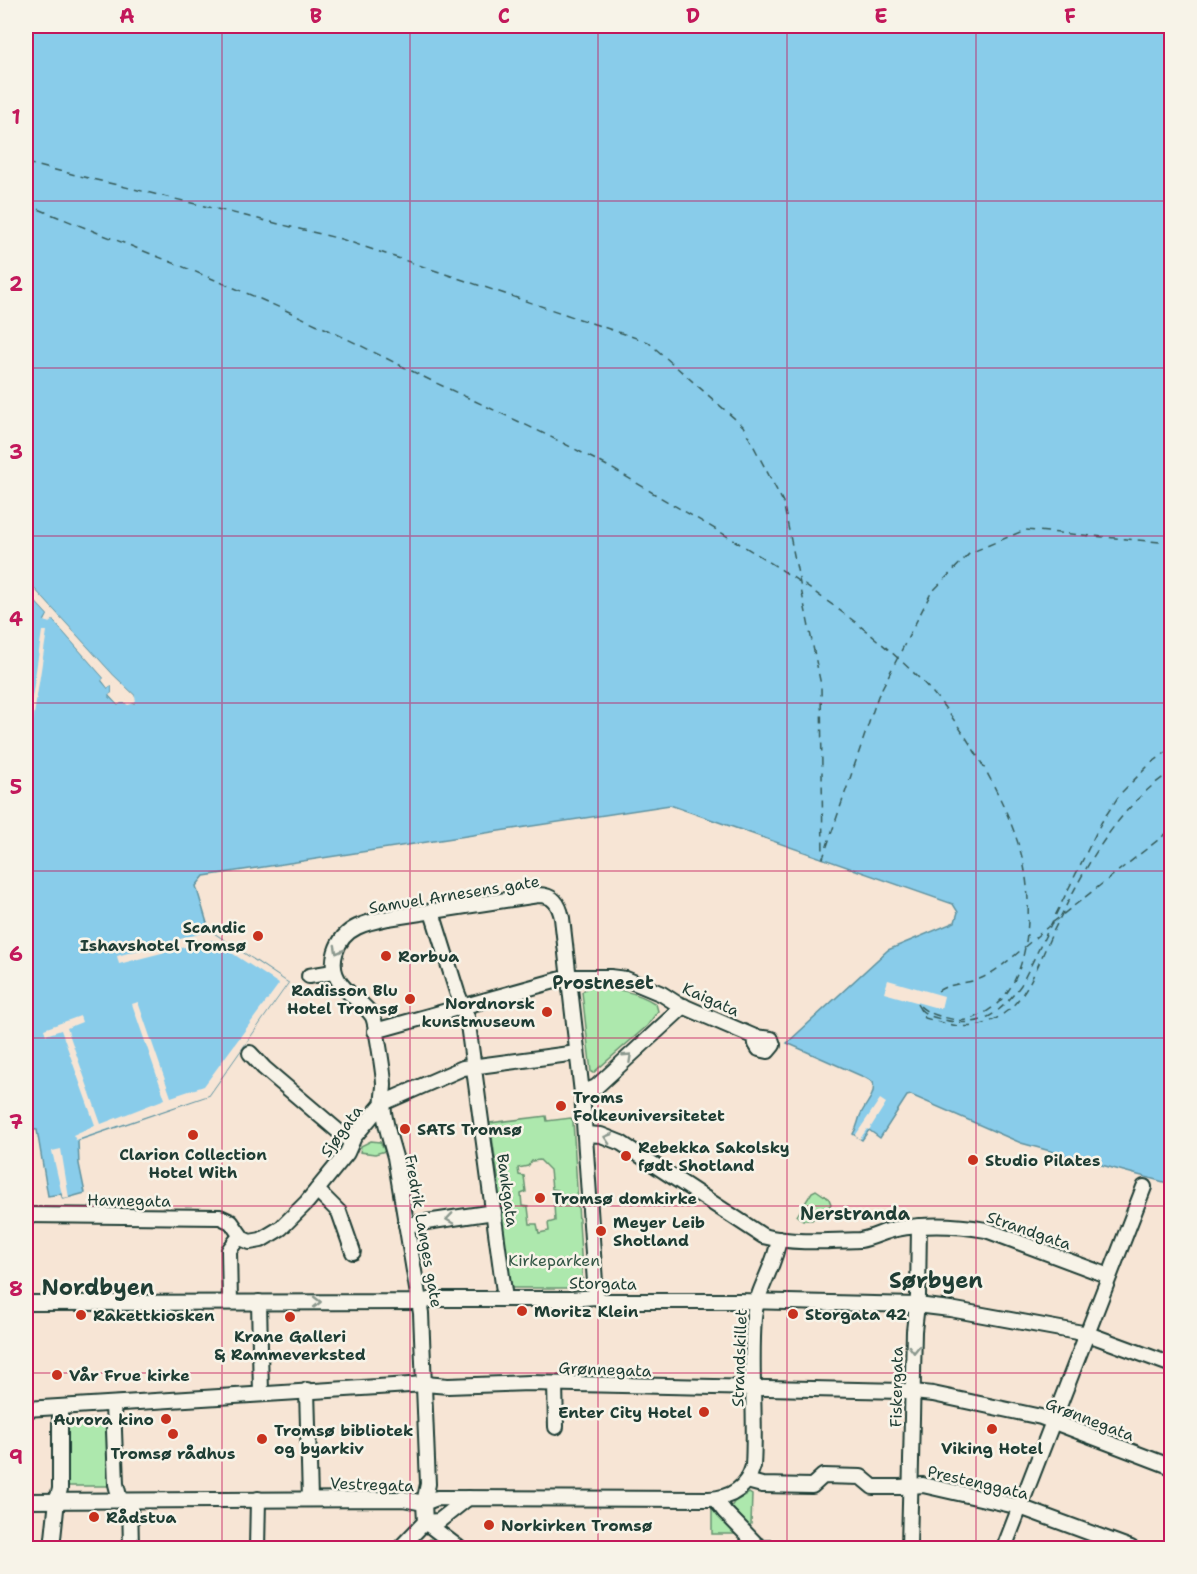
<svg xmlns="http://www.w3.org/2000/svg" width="1197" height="1574" font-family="'Shantell Sans',sans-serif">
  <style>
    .green { fill: #ade8ad; stroke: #669270; stroke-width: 1.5; fill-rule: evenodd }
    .water { fill: #89ccea; stroke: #5f93a1; stroke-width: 1.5 }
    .pier { fill: #f7e5d5 }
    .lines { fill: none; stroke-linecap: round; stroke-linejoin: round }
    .ferry { stroke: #345a58; stroke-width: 1.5; stroke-dasharray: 8 6; stroke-linecap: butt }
    .minor-casing { stroke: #1f3d34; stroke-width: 18 }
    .minor { stroke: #f7f3e8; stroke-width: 14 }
    .oneway { stroke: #8b988e }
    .grid { fill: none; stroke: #c2185b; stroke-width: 1.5; stroke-opacity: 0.55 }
    .poi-dot { fill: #c8321e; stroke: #f7f3e8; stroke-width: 2 }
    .labels { text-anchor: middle; stroke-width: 5; stroke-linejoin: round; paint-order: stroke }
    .street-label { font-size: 16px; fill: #1f3d34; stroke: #f7f3e8 }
    .poi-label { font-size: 16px; font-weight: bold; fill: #1f3d34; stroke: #f7f3e8; text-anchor: start }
    .park-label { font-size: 16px; fill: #345746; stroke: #f7f3e8 }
    .neighbourhood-label { font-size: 18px; font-weight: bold; fill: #1f3d34; stroke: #f7f3e8 }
    .district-label { font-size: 22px; font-weight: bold; fill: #1f3d34; stroke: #f7f3e8 }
    .neatline { fill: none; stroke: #c2185b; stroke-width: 2 }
    .grid-label { font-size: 20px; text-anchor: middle; font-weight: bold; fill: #c2185b }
  </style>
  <rect width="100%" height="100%" fill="#f7e5d5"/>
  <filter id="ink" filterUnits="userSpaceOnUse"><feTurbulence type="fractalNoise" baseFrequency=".0167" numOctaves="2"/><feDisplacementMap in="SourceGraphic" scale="12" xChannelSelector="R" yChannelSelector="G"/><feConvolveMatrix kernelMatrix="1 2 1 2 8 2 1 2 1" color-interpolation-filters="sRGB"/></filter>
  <g filter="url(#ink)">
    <g class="green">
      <path d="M589,986c23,2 47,5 67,18l2,7 -11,15 -54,47 -2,-1 -9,-80z"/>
      <path d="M546,1116l1,5 24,-3 2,3 10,167h-72l-14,-101 2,-2 -9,-62zM540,1160l10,10 2,19 6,1 1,12 -5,2 1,17 -7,2 1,8 -10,2 -2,-9h-7l-2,-17 -6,-1 -1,-12 5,-2 -2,-16 -5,-1 -1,-7 10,-2 4,-5z"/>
      <polygon points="371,1141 380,1142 385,1151 375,1154 360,1152 361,1146"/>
      <polygon points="816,1190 829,1199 831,1204 821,1219 815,1217 812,1220 803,1220 797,1216 812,1192"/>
      <polygon points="108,1418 112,1486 68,1486 67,1424 70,1421"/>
      <polygon points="749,1493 752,1495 751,1524 749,1527 731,1507 734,1502"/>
      <polygon points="712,1508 716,1510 737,1534 712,1534"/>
      <polygon points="430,1539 446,1548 415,1548"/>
    </g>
    <path class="water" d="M26,26h1145v1158l-150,-41 -110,-48 -4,1 -27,42 -11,-8 -7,10 -9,-6c5,-8 4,-10 7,-18 5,-13 16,-19 13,-34l-7,-4 -79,-35 101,-93 67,-28 3,-10 -5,-8 -283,-99 -466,71 -8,10 13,44 79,53 -79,112 -130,45 -1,2 1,22 6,29 -22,6 -2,-5 -13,2 -11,-66 -11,-1v-538l22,24 -3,5h8l51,58 -2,3 6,7 4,-3v8l-3,3 9,9 2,-2h14v-8l-21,-20 -87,-95z"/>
    <g class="pier">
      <polygon points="26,580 113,675 134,695 136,700 134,703 128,705 125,703 121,703 118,705 109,695 112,693 112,686 108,688 102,680 104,678 53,620 49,623 45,621 48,615 26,591 26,588 107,676 106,681 109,684 114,683 113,696 118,701 125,700 129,702 133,700 131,696 111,677 40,601 26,584"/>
      <polygon points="42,631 47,631 30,741 26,740 26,737"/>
      <polygon points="210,931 288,983 209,1095 76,1140 73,1135 95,1125 61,1030 46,1035 44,1029 80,1016 82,1022 67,1028 101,1124 165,1099 132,1004 138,1002 171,1097 204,1086 279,984 212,940 119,964 117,956"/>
      <polygon points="888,980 944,996 941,1009 884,993"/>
      <polygon points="880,1099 886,1103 869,1130 867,1129 860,1139 855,1136"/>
      <polygon points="61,1149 69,1198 63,1199 52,1151"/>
    </g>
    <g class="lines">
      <g class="ferry">
        <polyline points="26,163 341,239 648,342 743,426 783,502 821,685 823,858 878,696 931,593 970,553 1025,530 1172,543"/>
        <path d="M26,204c86,35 174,68 259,106 50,22 98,47 147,71 53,25 107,49 160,77 26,13 51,29 76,44 90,51 180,105 253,178 42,43 91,127 103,186 9,46 7,122 -40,147 -9,5 -17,9 -28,7 -14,-3 -30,-6 -39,-17"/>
        <polyline points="1052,923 1172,829"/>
        <path d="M938,991c13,-9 32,-7 46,-14 24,-13 44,-34 65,-51"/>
        <path d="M917,1004l8,14c32,9 53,16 82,-7 22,-18 32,-49 44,-75 30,-61 62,-126 121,-165"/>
        <path d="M920,1009c6,6 12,8 21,10 38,11 58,-4 80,-34l80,-162 19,-29 30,-30 22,-16"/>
      </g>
      <defs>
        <g id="minor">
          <polyline points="432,912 457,992 467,1017 505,1299"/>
          <polyline points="309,976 333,972"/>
          <polyline points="375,1031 569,977 610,977 626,979 662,994 676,1003 755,1037 771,1039 773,1045 768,1051 759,1049 756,1044 755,1037"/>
          <polyline points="250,1053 264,1068 351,1142"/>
          <polyline points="582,1093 596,1087 684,1006"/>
          <path d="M585,1134l16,1 20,8 142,93c31,8 66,5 97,4 13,-2 24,-9 36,-11 29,-5 61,-4 90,1l123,46"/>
          <polyline points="317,1190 339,1212 353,1252"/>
          <polyline points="26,1215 220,1217 231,1222 243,1239 250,1242 261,1240 281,1228 307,1202 347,1153 354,1137 383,1103 463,1068 577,1053"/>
          <polyline points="406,1225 494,1212"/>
          <polyline points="230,1302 229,1250 240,1236"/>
          <polyline points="259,1302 261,1394"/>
          <polyline points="26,1303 419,1302 435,1299 571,1299 596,1297 603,1301 739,1301 917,1305 950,1309 1088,1334 1172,1365"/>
          <polyline points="555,1384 556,1427"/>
          <polyline points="307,1390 310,1499"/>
          <polyline points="113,1404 116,1484 120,1500"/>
          <polyline points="26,1409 425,1384 448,1386 530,1383 903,1391 933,1394 1041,1417 1172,1467"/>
          <polyline points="747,1481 762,1485 812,1486 823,1476 861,1477 873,1487 900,1487 923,1485 1020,1507 1131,1548"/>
          <polyline points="715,1499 725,1512 756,1544 763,1548 776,1548"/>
          <path d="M26,1501l377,-2 21,4 13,-5 272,1c22,-1 38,-11 44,-33 3,-49 -3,-98 1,-148 2,-28 21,-51 25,-79"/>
          <polyline points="130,1501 131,1548"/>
          <path d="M425,1522l-1,-19 4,-19 -7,-171 -26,-156c-5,-18 -11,-35 -12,-54 -1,-6 1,-12 1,-18 0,-10 -8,-61 -11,-68 -6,-11 -24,-22 -32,-33 -15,-19 -5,-47 16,-57 10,-5 21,-7 31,-9l150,-23c15,0 21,8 24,23l20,175 14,204"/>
          <polyline points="425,1522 439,1521 468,1498"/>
          <polyline points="425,1522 459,1548"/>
          <polyline points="52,1548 57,1500 60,1489 60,1408"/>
          <polyline points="257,1548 258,1499"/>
          <polyline points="400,1548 425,1522"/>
          <polyline points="909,1548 914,1331 918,1296 919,1226"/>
          <polyline points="1004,1548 1144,1187"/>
        </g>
      </defs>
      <use href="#minor" class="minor-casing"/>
      <use href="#minor" class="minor"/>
    </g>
    <defs><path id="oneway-chevron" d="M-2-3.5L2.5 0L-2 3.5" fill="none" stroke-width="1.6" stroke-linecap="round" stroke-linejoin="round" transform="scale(1.5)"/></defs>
    <g class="oneway">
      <use href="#oneway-chevron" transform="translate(338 950) rotate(118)"/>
      <use href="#oneway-chevron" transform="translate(628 1057) rotate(-43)"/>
      <use href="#oneway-chevron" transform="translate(608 1138) rotate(-162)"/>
      <use href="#oneway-chevron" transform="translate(450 1219) rotate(172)"/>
      <use href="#oneway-chevron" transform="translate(317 1302)"/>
      <use href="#oneway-chevron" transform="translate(914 1349) rotate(91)"/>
    </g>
  </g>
  <path class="grid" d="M222,26v1522M410,26v1522M598,26v1522M787,26v1522M976,26v1522M26,201h1146M26,368h1146M26,536h1146M26,703h1146M26,871h1146M26,1038h1146M26,1206h1146M26,1373h1146"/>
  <g class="poi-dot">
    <circle cx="258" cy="936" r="6"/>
    <circle cx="386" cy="956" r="6"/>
    <circle cx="410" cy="999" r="6"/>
    <circle cx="547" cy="1012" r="6"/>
    <circle cx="561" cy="1106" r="6"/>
    <circle cx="405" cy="1129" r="6"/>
    <circle cx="193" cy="1135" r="6"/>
    <circle cx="626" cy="1156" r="6"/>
    <circle cx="973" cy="1160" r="6"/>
    <circle cx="540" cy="1198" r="6"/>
    <circle cx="601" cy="1231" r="6"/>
    <circle cx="522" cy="1311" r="6"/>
    <circle cx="793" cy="1314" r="6"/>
    <circle cx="81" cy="1315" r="6"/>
    <circle cx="290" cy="1317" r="6"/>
    <circle cx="57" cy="1375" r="6"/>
    <circle cx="704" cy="1412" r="6"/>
    <circle cx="166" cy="1419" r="6"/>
    <circle cx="992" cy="1429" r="6"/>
    <circle cx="173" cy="1434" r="6"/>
    <circle cx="262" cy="1439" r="6"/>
    <circle cx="94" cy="1517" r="6"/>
    <circle cx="489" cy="1525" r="6"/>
  </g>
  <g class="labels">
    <g class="street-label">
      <text transform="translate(454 894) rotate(-9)" y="6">Samuel Arnesens gate</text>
      <text transform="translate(711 999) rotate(24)" y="6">Kaigata</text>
      <text transform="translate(341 1131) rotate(-54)" y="6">Sjøgata</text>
      <text transform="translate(508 1190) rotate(82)" y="6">Bankgata</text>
      <text transform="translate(129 1200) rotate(1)" y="6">Havnegata</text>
      <text transform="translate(1029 1230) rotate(19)" y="6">Strandgata</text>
      <text transform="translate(424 1231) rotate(80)" y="6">Fredrik Langes gate</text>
      <text transform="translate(603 1283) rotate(1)" y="6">Storgata</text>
      <text transform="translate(739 1358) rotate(-88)" y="6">Strandskillet</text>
      <text transform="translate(605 1369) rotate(2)" y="6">Grønnegata</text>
      <text transform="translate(896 1387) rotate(-89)" y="6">Fiskergata</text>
      <text transform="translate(1090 1419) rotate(21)" y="6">Grønnegata</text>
      <text transform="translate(978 1482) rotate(13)" y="6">Prestenggata</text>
      <text transform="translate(372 1484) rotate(2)" y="6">Vestregata</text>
    </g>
    <g class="poi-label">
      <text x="246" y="933" text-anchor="end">Scandic<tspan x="246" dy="18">Ishavshotel Tromsø</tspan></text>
      <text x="398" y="962">Rorbua</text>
      <text x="398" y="996" text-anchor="end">Radisson Blu<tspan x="398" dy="18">Hotel Tromsø</tspan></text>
      <text x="535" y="1009" text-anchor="end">Nordnorsk<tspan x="535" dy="18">kunstmuseum</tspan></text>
      <text x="573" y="1103">Troms<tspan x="573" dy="18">Folkeuniversitetet</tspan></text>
      <text x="417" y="1135">SATS Tromsø</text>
      <text x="638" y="1153">Rebekka Sakolsky<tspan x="638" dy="18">født Shotland</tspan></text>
      <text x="193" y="1160" text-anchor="middle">Clarion Collection<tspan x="193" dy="18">Hotel With</tspan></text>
      <text x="985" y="1166">Studio Pilates</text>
      <text x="552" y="1204">Tromsø domkirke</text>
      <text x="613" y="1228">Meyer Leib<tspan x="613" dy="18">Shotland</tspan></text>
      <text x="534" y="1317">Moritz Klein</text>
      <text x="805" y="1320">Storgata 42</text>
      <text x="93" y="1321">Rakettkiosken</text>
      <text x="290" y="1342" text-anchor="middle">Krane Galleri<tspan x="290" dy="18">&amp; Rammeverksted</tspan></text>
      <text x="69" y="1381">Vår Frue kirke</text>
      <text x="692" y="1418" text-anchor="end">Enter City Hotel</text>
      <text x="154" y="1425" text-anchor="end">Aurora kino</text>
      <text x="274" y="1436">Tromsø bibliotek<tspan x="274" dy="18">og byarkiv</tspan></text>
      <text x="992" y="1454" text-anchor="middle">Viking Hotel</text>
      <text x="173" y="1459" text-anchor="middle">Tromsø rådhus</text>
      <text x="106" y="1523">Rådstua</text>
      <text x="501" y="1531">Norkirken Tromsø</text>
    </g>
    <g class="park-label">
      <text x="554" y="1266">Kirkeparken</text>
    </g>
    <g class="neighbourhood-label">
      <text x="603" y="989">Prostneset</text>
      <text x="855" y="1220">Nerstranda</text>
    </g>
    <g class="district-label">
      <text x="936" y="1288">Sørbyen</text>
      <text x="98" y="1295">Nordbyen</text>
    </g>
  </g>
  <rect width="1197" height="1574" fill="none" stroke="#f7f3e8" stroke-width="66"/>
  <rect x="33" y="33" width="1131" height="1508" class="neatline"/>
  <g class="grid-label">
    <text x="127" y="23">A</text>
    <text x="316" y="23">B</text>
    <text x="504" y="23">C</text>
    <text x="693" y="23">D</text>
    <text x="881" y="23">E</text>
    <text x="1070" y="23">F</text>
    <text x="16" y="124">1</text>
    <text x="16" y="291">2</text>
    <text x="16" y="459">3</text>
    <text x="16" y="626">4</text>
    <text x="16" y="794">5</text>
    <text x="16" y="961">6</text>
    <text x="16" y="1129">7</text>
    <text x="16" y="1296">8</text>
    <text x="16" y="1464">9</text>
  </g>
</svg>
